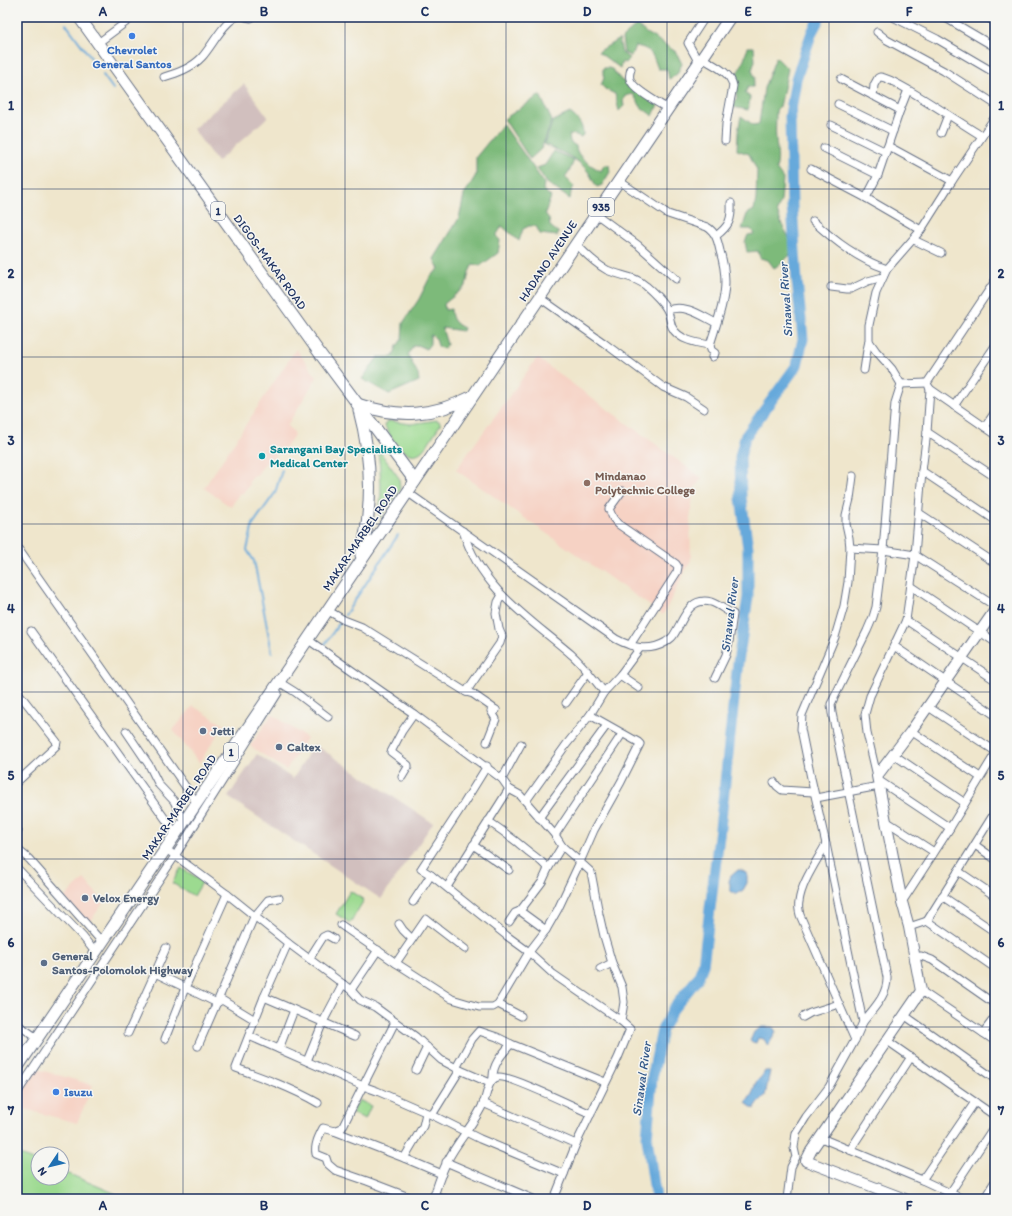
<svg xmlns="http://www.w3.org/2000/svg" width="1012" height="1216" font-family="Itim,sans-serif">
  <style>
    .built { fill: #f6d2c4 }
    .industrial { fill: #d1bfbe }
    .green { fill: #9cda90; stroke: #5c8477 }
    .forest { fill: #7dba7a; stroke: #4c746c }
    .water { fill: #66a9db; stroke: #406c9c }
    .lines { fill: none; stroke-linecap: round; stroke-linejoin: round }
    .stream { stroke: #66a9db; stroke-width: 2 }
    .river { stroke: #66a9db; stroke-width: 11 }
    .street-casing { stroke: #656f84; stroke-width: 9 }
    .secondary-casing { stroke: #656f84; stroke-width: 12 }
    .primary-casing { stroke: #656f84; stroke-width: 13 }
    .street { stroke: #fff; stroke-width: 7 }
    .secondary { stroke: #fff; stroke-width: 10 }
    .primary { stroke: #fff; stroke-width: 11 }
    .grid { fill: none; stroke: #1b2f5e; stroke-width: 1; stroke-opacity: 0.55 }
    .shop-dot { fill: #3f7fe0; stroke: #f6f6f2; stroke-width: 1.5 }
    .culture-dot { fill: #0f9aa8; stroke: #f6f6f2; stroke-width: 1.5 }
    .education-dot { fill: #8d6e63; stroke: #f6f6f2; stroke-width: 1.5 }
    .service-dot { fill: #5c6f8a; stroke: #f6f6f2; stroke-width: 1.5 }
    .labels { text-anchor: middle; stroke-width: 3; stroke-linejoin: round; paint-order: stroke }
    .shield { fill: #f6f6f2; stroke: #5d6b8a; stroke-width: 1 }
    .shield-label { font-size: 11px; font-weight: bold; fill: #1b2f5e }
    .shop-label { font-size: 12px; font-weight: bold; fill: #366cbe; stroke: #f6f6f2 }
    .street-label { font-size: 12px; fill: #1b2f5e; stroke: #f6f6f2 }
    .culture-label { font-size: 12px; font-weight: bold; fill: #0d838f; stroke: #f6f6f2; text-anchor: start }
    .education-label { font-size: 12px; font-weight: bold; fill: #785e54; stroke: #f6f6f2; text-anchor: start }
    .service-label { font-size: 12px; font-weight: bold; fill: #4e5e75; stroke: #f6f6f2; text-anchor: start }
    .water-label { font-size: 13px; font-style: italic; fill: #355a8a; stroke: #f6f6f2 }
    .neatline { fill: none; stroke: #1b2f5e; stroke-width: 1.5 }
    .grid-label { font-size: 13px; text-anchor: middle; font-weight: bold; fill: #1b2f5e }
  </style>
  <rect width="100%" height="100%" fill="#f6f6f2"/>
  <filter id="ink" filterUnits="userSpaceOnUse"><feTurbulence type="fractalNoise" baseFrequency=".025" numOctaves="2"/><feDisplacementMap in="SourceGraphic" scale="8" xChannelSelector="R" yChannelSelector="G"/><feConvolveMatrix kernelMatrix="1 2 1 2 8 2 1 2 1" color-interpolation-filters="sRGB"/></filter>
  <filter id="wash" filterUnits="userSpaceOnUse"><feTurbulence type="fractalNoise" baseFrequency=".012" numOctaves="4" result="noise"/><feDisplacementMap in="SourceGraphic" scale="16" xChannelSelector="R" yChannelSelector="G"/><feGaussianBlur stdDeviation="0.9" result="paint"/><feColorMatrix in="noise" values="0 0 0 0 0 0 0 0 0 0 0 0 0 0 0 0 0 1.4 0 .05"/><feComposite in="paint" operator="in"/></filter>
  <g filter="url(#wash)">
    <rect width="100%" height="100%" fill="#efe6cc"/>
    <g class="built">
      <polygon points="296,349 317,377 287,426 294,432 293,437 284,449 281,447 269,465 266,462 256,476 254,475 248,483 250,484 242,494 240,492 231,507 204,488"/>
      <polygon points="537,358 702,478 694,489 690,518 691,560 663,615 456,470"/>
      <polygon points="193,706 224,725 199,763 173,730"/>
      <polygon points="272,714 307,738 286,770 250,746"/>
      <polygon points="84,879 104,902 88,924 64,898"/>
      <polygon points="37,1069 93,1085 77,1123 17,1107 17,1099"/>
    </g>
    <g class="industrial">
      <polygon points="244,84 268,117 217,162 193,129"/>
      <polygon points="314,744 433,823 381,899 228,797 257,754 293,779"/>
    </g>
    <g class="green">
      <path d="M437,420l3,2v3c-5,7 -12,20 -18,26 -15,13 -32,-14 -37,-25l1,-3 3,-2 22,3z"/>
      <path d="M378,452h2l19,26 1,12 -19,27 -2,-1c3,-22 2,-43 -1,-64z"/>
      <polygon points="181,868 203,881 194,896 172,883"/>
      <polygon points="350,891 364,900 350,923 336,914"/>
      <polygon points="359,1100 371,1106 365,1119 352,1113"/>
      <polygon points="17,1154 38,1162 38,1178 62,1178 62,1171 128,1199 17,1199"/>
    </g>
    <g class="forest">
      <path d="M637,25l9,8 12,7 18,12 6,12 -5,10 -8,5 -2,-10h-9c-5,-14 -7,-21 -23,-23l-4,10 -7,-3 -2,-15z"/>
      <polygon points="619,39 622,53 629,58 625,63 622,62 620,68 598,52"/>
      <polygon points="748,47 754,47 755,61 752,70 755,78 753,87 748,87 745,93 750,97 748,110 733,107 737,98 735,87 737,73 742,65"/>
      <path d="M776,57l12,12 -8,38 -4,4c0,10 -1,20 0,29 1,10 3,19 0,29l7,10 -2,22 -4,10 5,14 8,14 1,15 -9,9 -8,5 -6,-8 -8,-2 -2,-7 -11,1 -2,-10 3,-7 6,-1 -3,-5h-9l5,-15 7,-4 2,-11 1,-29 -8,-16 -12,-4 1,-18 3,-16 7,5 5,4 6,-1 5,-36z"/>
      <polygon points="603,68 608,68 612,69 621,80 634,87 658,105 653,116 641,107 633,94 625,96 623,101 624,106 619,111 615,94 605,89 601,85 604,78 603,74"/>
      <polygon points="540,95 552,121 541,149 530,159 504,119"/>
      <path d="M570,113c9,7 13,12 13,22l-2,2 -5,-2 -7,-1 1,8 6,4c0,11 16,20 25,25l3,-6h5l1,7 -8,13 -5,2c-3,-4 -5,-9 -8,-14 -10,-15 -29,-21 -45,-29l9,-23z"/>
      <path d="M503,124l41,59 -1,7 8,7 -6,16 4,6 1,7 9,7 -2,3 -17,-2 -4,-8h-7l-6,3 -4,12 -17,-15 -6,10 4,4 -2,13 -18,13 -7,-2 -4,8 -3,14 -22,18 1,6 6,-1c0,10 4,15 13,19l-1,3 -21,-3 5,16 -3,5 -6,-3 -2,-7 -4,-4 -2,1v8l-4,5 -8,-4 -5,1 -5,9 10,19 1,7 -30,13 -27,-15 16,-22h15l4,-11 5,-7 1,-16 16,-24 11,-22 9,-8 -5,-10 25,-41 5,-23 12,-20v-18z"/>
      <polygon points="554,151 574,160 570,170 565,177 574,186 571,192 570,199 547,183 537,168 545,165"/>
    </g>
    <g class="water">
      <polygon points="738,870 741,870 746,873 747,875 747,883 742,892 739,892 737,894 736,894 736,895 730,890 730,884 729,882 730,877"/>
      <polygon points="762,1027 773,1027 776,1032 768,1046 764,1039 758,1038 756,1043 750,1041 754,1032"/>
      <polygon points="765,1071 770,1071 765,1096 758,1103 754,1109 746,1103 752,1094 756,1082 762,1076"/>
    </g>
    <g class="lines">
      <g class="stream">
        <polyline points="61,17 62,17"/>
        <polyline points="66,24 91,58"/>
        <polyline points="103,75 113,89"/>
        <polyline points="345,615 398,535"/>
        <polyline points="323,647 340,622"/>
        <polyline points="272,652 254,561 247,550 253,524 275,493 282,470"/>
      </g>
      <polyline class="river" points="656,1199 647,1138 652,1078 662,1030 673,1009 698,978 703,965 720,828 738,662 748,597 748,548 741,498 740,457 745,437 797,365 803,339 797,281 792,206 790,116 796,79 812,32 820,17"/>
    </g>
  </g>
  <g filter="url(#ink)">
    <g class="lines">
      <defs>
        <g id="street">
          <polyline points="246,17 251,18"/>
          <polyline points="893,17 937,39 995,73"/>
          <polyline points="944,17 995,47"/>
          <polyline points="987,17 995,22"/>
          <polyline points="877,32 887,40 944,71 995,104"/>
          <polyline points="98,43 133,17"/>
          <path d="M702,58c11,7 29,14 31,28l-7,38 -1,17"/>
          <polyline points="699,63 688,43 705,17"/>
          <path d="M631,69c-1,3 -2,7 -1,10 2,10 29,24 38,30"/>
          <path d="M164,77c13,-4 28,-9 38,-20 10,-11 21,-34 34,-40"/>
          <polyline points="841,79 900,110"/>
          <polyline points="908,90 900,110 878,175 866,198 921,230"/>
          <path d="M873,96l1,-11 4,-7 2,-1c12,-1 86,50 102,59"/>
          <polyline points="838,104 893,131"/>
          <polyline points="831,125 886,152"/>
          <polyline points="941,133 948,115"/>
          <polyline points="888,146 952,181"/>
          <polyline points="824,148 878,175"/>
          <polyline points="811,169 866,198"/>
          <path d="M619,181l49,33 39,13c9,5 11,15 13,24 3,10 5,20 5,31 0,20 -9,43 -15,63l1,5 4,3 -1,3 -2,1"/>
          <polyline points="596,214 638,245 676,279"/>
          <path d="M813,221c22,20 45,38 74,48"/>
          <path d="M716,236c13,-10 16,-16 15,-33"/>
          <polyline points="914,240 941,253"/>
          <path d="M576,244c9,9 19,20 31,26 13,6 28,6 39,16 7,6 19,18 22,26 2,5 2,10 4,15 6,13 25,16 38,18"/>
          <polyline points="831,287 847,289 851,289 868,281 883,277"/>
          <polyline points="540,298 604,343 663,387 686,397 704,409"/>
          <path d="M668,310c18,-6 32,5 48,13"/>
          <polyline points="864,370 867,350 869,341"/>
          <polyline points="927,383 901,384 892,369 876,351 869,341 869,325 876,293 887,269 921,230 952,181 995,117"/>
          <polyline points="927,383 995,281"/>
          <polyline points="929,387 930,389 995,434"/>
          <polyline points="954,406 995,346"/>
          <polyline points="985,427 995,412"/>
          <polyline points="927,432 995,477"/>
          <polyline points="922,471 995,520"/>
          <polyline points="622,491 609,509 613,518 618,524 676,564 678,567 677,572 630,645"/>
          <path d="M407,492l209,147c17,9 33,13 50,3 2,-2 5,-3 7,-6 10,-14 15,-40 38,-34 7,2 15,9 22,12l-4,28 -3,13 -11,23"/>
          <polyline points="919,513 995,563"/>
          <path d="M463,531c18,58 66,87 109,124 12,11 22,24 32,37"/>
          <polyline points="17,547 197,803"/>
          <polyline points="850,548 883,550 915,555 995,606"/>
          <polyline points="911,586 995,642"/>
          <polyline points="327,610 344,620 362,627 466,692 500,643 502,636 499,629 496,613 498,602 502,595"/>
          <polyline points="906,620 995,680"/>
          <polyline points="31,631 176,834"/>
          <polyline points="307,639 414,714 502,779 509,789 520,795 555,835 562,846 580,862 558,909 546,930 529,952 498,1004 493,1007 479,1007 452,999 396,963 341,925"/>
          <polyline points="894,646 995,715"/>
          <polyline points="620,675 639,688"/>
          <polyline points="279,682 295,692 328,717"/>
          <polyline points="17,691 57,742 56,746 17,782"/>
          <polyline points="466,692 473,694 496,710"/>
          <polyline points="566,703 588,672"/>
          <polyline points="927,706 995,751"/>
          <polyline points="590,715 638,742 640,744 621,782 594,830 580,862 591,872 599,914 604,936 612,963 622,987 624,1002 621,1021"/>
          <polyline points="126,731 149,765 159,785 174,801 183,820 183,824"/>
          <polyline points="911,731 980,777"/>
          <polyline points="487,742 496,719 491,711 496,710"/>
          <polyline points="894,755 965,803"/>
          <polyline points="487,766 461,808 421,869 431,875 507,936 529,952 553,974 621,1021 630,1029 618,1058 576,1144 554,1199"/>
          <polyline points="877,776 867,733 865,714 870,696 906,620 915,555 922,471 927,432 930,389"/>
          <polyline points="402,777 408,767 408,765 391,752 402,731 414,714"/>
          <polyline points="502,779 521,744"/>
          <polyline points="878,780 950,828"/>
          <polyline points="774,782 777,786 782,790 813,792"/>
          <polyline points="816,798 879,786"/>
          <polyline points="526,801 566,745 590,715 604,692 620,675 640,648"/>
          <polyline points="539,818 607,725"/>
          <path d="M488,821c15,10 28,20 41,31 8,6 13,9 19,17l-6,13 -22,29 26,19"/>
          <polyline points="886,821 934,852"/>
          <polyline points="17,832 18,831"/>
          <polyline points="555,835 622,734"/>
          <path d="M826,844c-9,17 -25,39 -27,58 -1,4 0,9 1,13l39,89"/>
          <polyline points="473,845 509,870"/>
          <polyline points="975,845 995,859"/>
          <polyline points="17,849 29,859 102,942"/>
          <polyline points="166,849 227,894 288,943 351,990 360,1000 375,1007 416,1037 441,1060 460,1070 490,1083"/>
          <polyline points="17,868 83,937 95,952"/>
          <polyline points="548,869 562,846"/>
          <polyline points="958,871 995,896"/>
          <polyline points="447,887 509,789"/>
          <polyline points="942,896 995,932"/>
          <polyline points="413,902 431,875"/>
          <polyline points="902,902 950,828 995,754"/>
          <polyline points="927,921 995,812"/>
          <polyline points="509,922 515,913 520,911"/>
          <polyline points="399,924 403,930 412,939"/>
          <polyline points="909,927 927,921 995,968"/>
          <path d="M288,943l-24,54 -28,71c28,10 56,20 82,35"/>
          <polyline points="914,957 921,956 932,960 995,1004"/>
          <polyline points="309,959 323,937 327,935 334,939"/>
          <polyline points="396,963 426,919 465,949"/>
          <polyline points="600,969 612,963"/>
          <polyline points="155,973 166,948"/>
          <polyline points="351,990 378,950"/>
          <polyline points="921,991 995,1041"/>
          <polyline points="264,997 355,1036"/>
          <polyline points="498,1004 521,1016"/>
          <polyline points="904,1015 995,1079"/>
          <polyline points="803,1017 810,1013 839,1004 855,1040"/>
          <path d="M395,1022l-53,106 -8,3 -11,-3c-4,8 -9,17 -7,26l10,4 2,6 7,6 32,11 47,18"/>
          <path d="M863,1022c10,-13 25,-27 24,-45 -19,-88 -36,-176 -55,-264l-1,-9 3,-6 33,-67 6,-14 3,-10 7,-57 12,-147 6,-19"/>
          <polyline points="17,1024 37,1038"/>
          <polyline points="128,1033 155,973 217,1003 222,1000 255,1020"/>
          <polyline points="983,1033 995,1017"/>
          <polyline points="249,1036 363,1086 377,1091 432,1115 480,1139 564,1174"/>
          <polyline points="165,1039 185,988 227,894"/>
          <polyline points="886,1040 995,1116"/>
          <polyline points="198,1046 254,917 268,900 279,898"/>
          <polyline points="279,1049 294,1010"/>
          <polyline points="307,1061 323,1022 343,984"/>
          <polyline points="456,1068 472,1039 479,1031 497,1037 511,1044 605,1082"/>
          <polyline points="416,1070 427,1047"/>
          <path d="M493,1079c-1,-14 9,-25 18,-35"/>
          <polyline points="17,1093 175,856 278,693"/>
          <polyline points="483,1103 576,1144"/>
          <polyline points="432,1115 460,1070"/>
          <polyline points="334,1131 404,1158 442,1174"/>
          <polyline points="821,1138 922,1180 963,1199"/>
          <polyline points="850,1150 911,1057"/>
          <polyline points="404,1158 423,1126 426,1113"/>
          <polyline points="446,1162 533,1199"/>
          <polyline points="922,1180 975,1102"/>
          <polyline points="950,1193 995,1125"/>
          <polyline points="434,1195 445,1199"/>
          <path d="M433,1199c4,-12 8,-26 14,-37 10,-21 28,-38 37,-60 3,-8 4,-23 14,-25 10,-3 79,31 93,37"/>
          <polyline points="787,1199 791,1167 796,1157 794,1148 796,1133 806,1117 829,1087 855,1040 863,1022 826,844 811,778 801,729 802,715 835,637 844,606 848,582 850,548 849,538 846,524 846,515 850,499 853,476"/>
          <polyline points="984,1199 995,1181"/>
        </g>
        <polyline id="secondary" points="905,1199 806,1161 811,1151 921,991 909,927 902,902 877,776 911,731 995,610"/>
        <g id="primary">
          <polyline points="79,17 321,355 415,481"/>
          <path d="M357,404c41,14 75,13 114,-7"/>
          <path d="M359,410c13,48 14,97 2,145"/>
          <polyline points="17,1068 730,17"/>
        </g>
      </defs>
      <use href="#street" class="street-casing"/>
      <use href="#secondary" class="secondary-casing"/>
      <use href="#primary" class="primary-casing"/>
      <use href="#street" class="street"/>
      <use href="#secondary" class="secondary"/>
      <use href="#primary" class="primary"/>
    </g>
  </g>
  <path class="grid" d="M183,17v1182M345,17v1182M506,17v1182M667,17v1182M829,17v1182M17,189h978M17,357h978M17,524h978M17,692h978M17,859h978M17,1027h978"/>
  <g class="shop-dot">
    <circle cx="132" cy="36" r="4"/>
    <circle cx="56" cy="1092" r="4"/>
  </g>
  <circle class="culture-dot" cx="262" cy="456" r="4"/>
  <circle class="education-dot" cx="587" cy="483" r="4"/>
  <g class="service-dot">
    <circle cx="203" cy="731" r="4"/>
    <circle cx="279" cy="747" r="4"/>
    <circle cx="85" cy="898" r="4"/>
    <circle cx="44" cy="963" r="4"/>
  </g>
  <g class="labels">
    <g class="shield">
      <rect x="588" y="198" width="26" height="18" rx="3"/>
      <rect x="211" y="202" width="14" height="18" rx="3"/>
      <rect x="224" y="743" width="14" height="18" rx="3"/>
    </g>
    <g class="shield-label">
      <text x="601" y="211">935</text>
      <text x="218" y="215">1</text>
      <text x="231" y="756">1</text>
    </g>
    <g class="shop-label">
      <text x="132" y="54">Chevrolet<tspan x="132" dy="14">General Santos</tspan></text>
      <text x="64" y="1096" text-anchor="start">Isuzu</text>
    </g>
    <g class="street-label">
      <text transform="translate(548 261) rotate(-56)" y="4">HADANO AVENUE</text>
      <text transform="translate(270 262) rotate(54)" y="4">DIGOS-MAKAR ROAD</text>
      <text transform="translate(360 538) rotate(-56)" y="4">MAKAR-MARBEL ROAD</text>
      <text transform="translate(179 807) rotate(-56)" y="4">MAKAR-MARBEL ROAD</text>
    </g>
    <g class="culture-label">
      <text x="270" y="453">Sarangani Bay Specialists<tspan x="270" dy="14">Medical Center</tspan></text>
    </g>
    <g class="education-label">
      <text x="595" y="480">Mindanao<tspan x="595" dy="14">Polytechnic College</tspan></text>
    </g>
    <g class="service-label">
      <text x="211" y="735">Jetti</text>
      <text x="287" y="751">Caltex</text>
      <text x="93" y="902">Velox Energy</text>
      <text x="52" y="960">General<tspan x="52" dy="14">Santos-Polomolok Highway</tspan></text>
    </g>
    <g class="water-label">
      <text transform="translate(785 300) rotate(-94)" y="5">Sinawal River</text>
      <text transform="translate(729 615) rotate(-83)" y="5">Sinawal River</text>
      <text transform="translate(641 1079) rotate(-82)" y="5">Sinawal River</text>
    </g>
  </g>
  <rect width="1012" height="1216" fill="none" stroke="#f6f6f2" stroke-width="44"/>
  <g transform="translate(50 1166) rotate(235)"><circle r="19" fill="#f6f6f2" stroke="#9ea6b7"/>
  <path d="M0-3L7 15L0 10L-7 15Z" fill="#1f6fb2"/>
  <text y="-6" font-size="11" font-weight="bold" text-anchor="middle" fill="#1b2f5e">N</text>
  </g>
  <rect x="22" y="22" width="968" height="1172" class="neatline"/>
  <g class="grid-label">
    <text x="103" y="16">A</text>
    <text x="264" y="16">B</text>
    <text x="425" y="16">C</text>
    <text x="587" y="16">D</text>
    <text x="748" y="16">E</text>
    <text x="909" y="16">F</text>
    <text x="11" y="110">1</text>
    <text x="1001" y="110">1</text>
    <text x="11" y="278">2</text>
    <text x="1001" y="278">2</text>
    <text x="11" y="445">3</text>
    <text x="1001" y="445">3</text>
    <text x="11" y="613">4</text>
    <text x="1001" y="613">4</text>
    <text x="11" y="780">5</text>
    <text x="1001" y="780">5</text>
    <text x="11" y="947">6</text>
    <text x="1001" y="947">6</text>
    <text x="11" y="1115">7</text>
    <text x="1001" y="1115">7</text>
    <text x="103" y="1210">A</text>
    <text x="264" y="1210">B</text>
    <text x="425" y="1210">C</text>
    <text x="587" y="1210">D</text>
    <text x="748" y="1210">E</text>
    <text x="909" y="1210">F</text>
  </g>
</svg>
